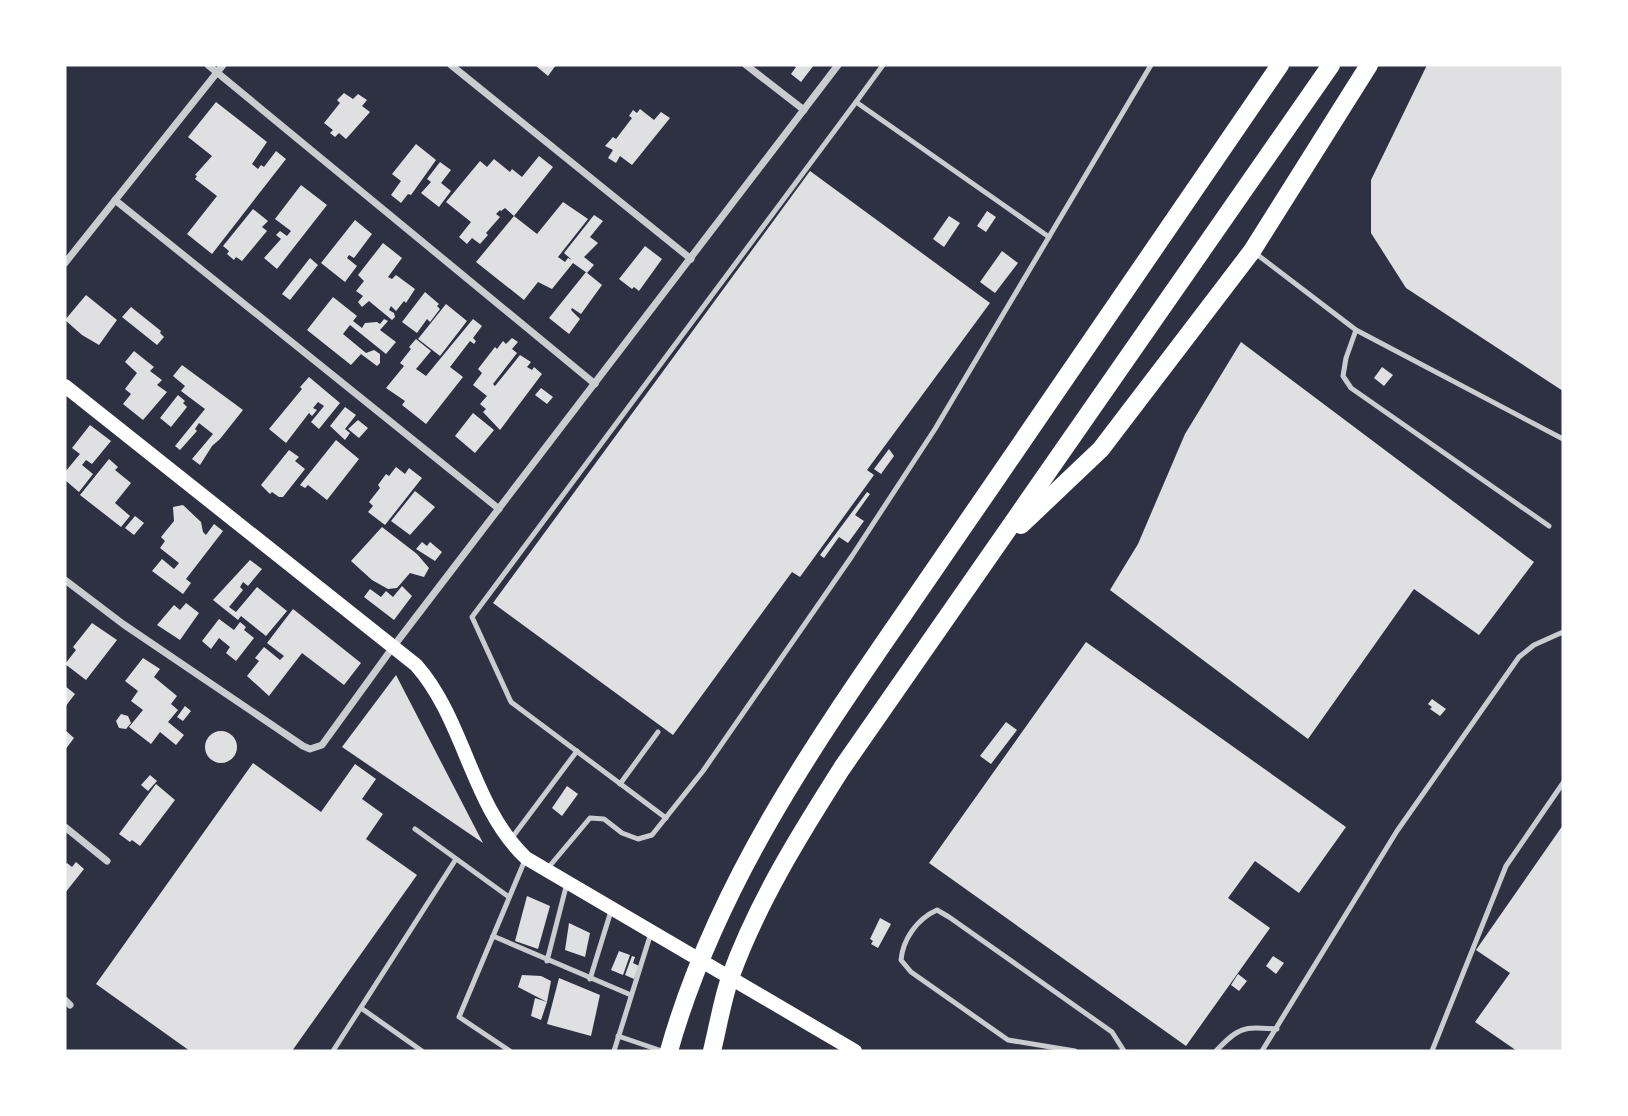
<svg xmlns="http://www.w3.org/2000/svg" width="1628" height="1116" font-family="'DejaVu Sans',sans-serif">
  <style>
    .building { fill: #e0e0e3 }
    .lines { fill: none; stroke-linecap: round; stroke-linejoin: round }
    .service { stroke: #caccd0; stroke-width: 5 }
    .minor { stroke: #caccd0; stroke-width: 7 }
    .secondary { stroke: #fff; stroke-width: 14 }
    .primary { stroke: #fff; stroke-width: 18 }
  </style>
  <rect width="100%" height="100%" fill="#2d3142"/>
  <g class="building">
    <polygon points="537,65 556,65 548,76 536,66"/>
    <polygon points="793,65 814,65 801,82 791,74 796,67"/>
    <polygon points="1427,65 1563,65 1563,391 1406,288 1371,233 1371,180"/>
    <polygon points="344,93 353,99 358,94 367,100 362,106 370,112 346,139 339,133 335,137 330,133 333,130 324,123 340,103 337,100"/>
    <polygon points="216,102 267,142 252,164 258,169 261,165 264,167 276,151 286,159 212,254 187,234 217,196 195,179 197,176 195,175 212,156 188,137"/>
    <polygon points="640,109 654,120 661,112 670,118 632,165 620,156 616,163 608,158 613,150 605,146 613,137 616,139 632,118 629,116 633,110 637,113"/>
    <polygon points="416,144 436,160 411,195 408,194 401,203 391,195 401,181 392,174"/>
    <polygon points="539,156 553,167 514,216 537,234 563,202 588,219 558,257 565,262 568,258 572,260 564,253 594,215 603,221 590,237 598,243 584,257 594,265 587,273 573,263 552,289 538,282 524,300 476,262 514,216 505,208 501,211 500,210 496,214 500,217 486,233 488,235 480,244 472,238 467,244 459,237 471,222 446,202 480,161 487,167 494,159 510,172 512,169 522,177"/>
    <polygon points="440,162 451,170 441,183 451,191 439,207 421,193 431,182 427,179"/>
    <polygon points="810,171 990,303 867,470 874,475 800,577 792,572 673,735 493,603"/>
    <polygon points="301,185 327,205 277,269 264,258 281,239 276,235 280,231 287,236 291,231 275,219"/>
    <polygon points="253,209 268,221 262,227 267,231 242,261 236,257 234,260 227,254 229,251 223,246"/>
    <polygon points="987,211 996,217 986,232 977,226"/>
    <polygon points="949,216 960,223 944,247 933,239"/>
    <polygon points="355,220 372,234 354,258 349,255 347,258 357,266 345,282 321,263"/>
    <polygon points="383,243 402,258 388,277 392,279 396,275 415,289 406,303 404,301 396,311 391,306 389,310 394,313 395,317 392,320 369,301 362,307 358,302 363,296 356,291 364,281 358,275"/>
    <polygon points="645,246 662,259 639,291 634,287 632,289 619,279"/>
    <polygon points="1002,251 1018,263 995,293 980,282"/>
    <polygon points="310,258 318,265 290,300 282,294"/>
    <polygon points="586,272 602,285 581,314 572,308 571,310 580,319 569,334 549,318"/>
    <polygon points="425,292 439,304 437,306 440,309 430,322 427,319 417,333 402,322"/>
    <polygon points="86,295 117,320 99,345 82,335 65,320"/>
    <polygon points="333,297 357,316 353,321 362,328 365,323 377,322 380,324 384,319 388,321 380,330 396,342 386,354 350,325 343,334 366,353 374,350 380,354 380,363 377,366 361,354 351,365 307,330"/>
    <polygon points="446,304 467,321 440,356 418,339"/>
    <polygon points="131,307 161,331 160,333 164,337 157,345 122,317"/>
    <polygon points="473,319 482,326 473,338 476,341 474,344 470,341 450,367 463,377 426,424 402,405 405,401 386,388 404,366 400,363 411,349 409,347 416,339 431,351 416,369 426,376"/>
    <polygon points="512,338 518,342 512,349 517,353 493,384 495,386 520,355 531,362 527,367 532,370 534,367 542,374 500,430 483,412 486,409 480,404 487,396 473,385 482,373 478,369 495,347 497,349 503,341 506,344"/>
    <polygon points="1241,342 1534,562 1479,635 1414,589 1308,739 1110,590 1138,544 1185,434"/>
    <polygon points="134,351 154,367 150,371 162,380 157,385 167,392 143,420 123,404 131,394 125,389 137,373 125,362"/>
    <polygon points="182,365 243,410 220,439 212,446 200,465 192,459 213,434 199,423 195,429 197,431 180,450 175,446 205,409 181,391 185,386 173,376"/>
    <polygon points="1382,367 1393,375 1384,386 1374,378"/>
    <polygon points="309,377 340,403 319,429 311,422 324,406 318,402 313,408 317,410 312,416 309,413 286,443 269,429 302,389 300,387"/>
    <polygon points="541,388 553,397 547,404 535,395"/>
    <polygon points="178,395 185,401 183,403 187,407 171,427 160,418"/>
    <polygon points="345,407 356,415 345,429 350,433 345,440 330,426"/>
    <polygon points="473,413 494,430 475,453 455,436"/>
    <polygon points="358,420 368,428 359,438 348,429"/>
    <polygon points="90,425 111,441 92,464 86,460 82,465 93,474 79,492 65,480 65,472 80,454 72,448"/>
    <polygon points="336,440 359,459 327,500 308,485 305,488 300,485"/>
    <polygon points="889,449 894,456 881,474 874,469"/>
    <polygon points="289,450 299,457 295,461 305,469 283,497 279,497 272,492 270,494 261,485"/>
    <polygon points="109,459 118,467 115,470 131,483 115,503 130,516 121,527 80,495"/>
    <polygon points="396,467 405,474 409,468 422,478 385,525 368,512 373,506 369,502 380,488 378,485 386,474 389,476"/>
    <polygon points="415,491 435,507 410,535 391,521"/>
    <polygon points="867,492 870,494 855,515 864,521 848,543 839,537 824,558 820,555"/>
    <polygon points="183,505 201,522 203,532 206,535 214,524 223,531 186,579 191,583 183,594 152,571 162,559 174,569 179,563 160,548 165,541 161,537 174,521 173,507"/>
    <polygon points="135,516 144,523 134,535 125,528"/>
    <polygon points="382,527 417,554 429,568 424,577 410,573 397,588 388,589 372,580 351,561"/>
    <polygon points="422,542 427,546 430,542 442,552 435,561 416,549"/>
    <polygon points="250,560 262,569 248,586 243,582 240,587 243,590 229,607 236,612 257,587 287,611 266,636 241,616 238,620 213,600"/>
    <polygon points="402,586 412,596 394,620 364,597 370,589 381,597 386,591 393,597"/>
    <polygon points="186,603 199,613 180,640 157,625 174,605 180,610"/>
    <polygon points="293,609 361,663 344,685 302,653 269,696 247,676 259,661 255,658 264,647 280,660 284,656 267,643"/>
    <polygon points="219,619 234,630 240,622 246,627 244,630 254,638 236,661 226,653 230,647 219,638 211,649 202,641"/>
    <polygon points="92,623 117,640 86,680 65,664 76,650 73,647"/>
    <polygon points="1086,642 1346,827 1299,893 1255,861 1228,898 1270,928 1186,1046 929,863"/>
    <polygon points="143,658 160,669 154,677 177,696 171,704 178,710 168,722 184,735 176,745 160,732 151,744 129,727 143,710 131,701 138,691 125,681"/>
    <polygon points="396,675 483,843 342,747"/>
    <polygon points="65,686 75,694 65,707"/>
    <polygon points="1432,699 1446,709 1440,716 1430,709 1432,707 1428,704"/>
    <polygon points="185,706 191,711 183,721 177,717"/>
    <polygon points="121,714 128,716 131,723 126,729 119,728 116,721"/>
    <polygon points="1006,722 1017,730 991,764 980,756"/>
    <polygon points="65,730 74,738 65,750"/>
    <circle cx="221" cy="747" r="16"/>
    <polygon points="253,763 321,812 355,764 376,779 362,799 383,814 366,839 417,875 292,1051 190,1051 96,984"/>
    <polygon points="150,775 157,781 148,791 141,785"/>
    <polygon points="156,784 175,800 140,846 132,840 130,842 119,834"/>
    <polygon points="567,786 578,794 562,816 552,808"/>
    <polygon points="1563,825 1563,1051 1517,1051 1475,1022 1510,973 1476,950"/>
    <polygon points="76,862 84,869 65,893 65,865 67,863 72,867"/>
    <polygon points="527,896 550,906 538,949 515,941"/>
    <polygon points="880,918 891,924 878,948 871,944 873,941 870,939"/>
    <polygon points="569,923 590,933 585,957 565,950"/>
    <polygon points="619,951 630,955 623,975 611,970"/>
    <polygon points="632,956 635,957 633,963 639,966 634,979 625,975"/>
    <polygon points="1273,956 1284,963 1276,974 1266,966"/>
    <polygon points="1238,974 1247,981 1239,991 1231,985"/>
    <polygon points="522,975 541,976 551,981 547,1002 518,987"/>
    <polygon points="559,978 600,995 591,1036 547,1024"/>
    <polygon points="535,998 547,1002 541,1020 531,1016"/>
  </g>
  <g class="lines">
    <g class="service">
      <polyline points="856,102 883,65"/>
      <polyline points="1255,253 1356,330 1563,439"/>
      <polyline points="1356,330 1346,358 1343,376 1351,388 1549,526"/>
      <polyline points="620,784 658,732"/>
      <polyline points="666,818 511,702 472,617 856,102 1049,237"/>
      <polyline points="415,829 509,897"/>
      <polyline points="511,839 577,751"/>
      <polyline points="548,868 590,818 604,819 622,833 638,839 652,835 703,771 852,556 935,429 1151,65"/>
      <polyline points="493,936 631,995"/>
      <polyline points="547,961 567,883"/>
      <polyline points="590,979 611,911"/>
      <polyline points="361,1008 422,1051"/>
      <polyline points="618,1036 662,1051"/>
      <polyline points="333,1051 456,859"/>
      <polyline points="510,1051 459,1017 525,860"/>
      <polyline points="614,1051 651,933"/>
      <path d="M1075,1051l-67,-11 -97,-68 -10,-12c2,-21 16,-41 36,-50l12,7 163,115 12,19"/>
      <path d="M1216,1051c24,-25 27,-24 61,-22"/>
      <polyline points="1262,1051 1397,831 1519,657 1534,645 1563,632"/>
      <polyline points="1432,1051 1506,866 1563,783"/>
    </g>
    <g class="minor">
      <polyline points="208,65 595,384"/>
      <polyline points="451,65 691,259"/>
      <polyline points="746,65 804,110"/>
      <polyline points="115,200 499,509"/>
      <polyline points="65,263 223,65"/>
      <polyline points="65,580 123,624 303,746 310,749 322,745 393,647 838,65"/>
      <polyline points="65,827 107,861"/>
      <polyline points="65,1000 70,1005"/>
    </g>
    <path class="secondary" d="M65,386l351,279c49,55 55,141 110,193l329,193"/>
    <g class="primary">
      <polyline points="1021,525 1101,449 1252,251 1369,65"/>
      <path d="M669,1051c53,-188 172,-344 280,-503 111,-161 221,-323 331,-483"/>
      <path d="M712,1051c6,-24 10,-50 18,-73 27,-75 70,-144 112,-210l489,-703"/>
    </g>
  </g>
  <rect width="1628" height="1116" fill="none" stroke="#ffffff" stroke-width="133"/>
</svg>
